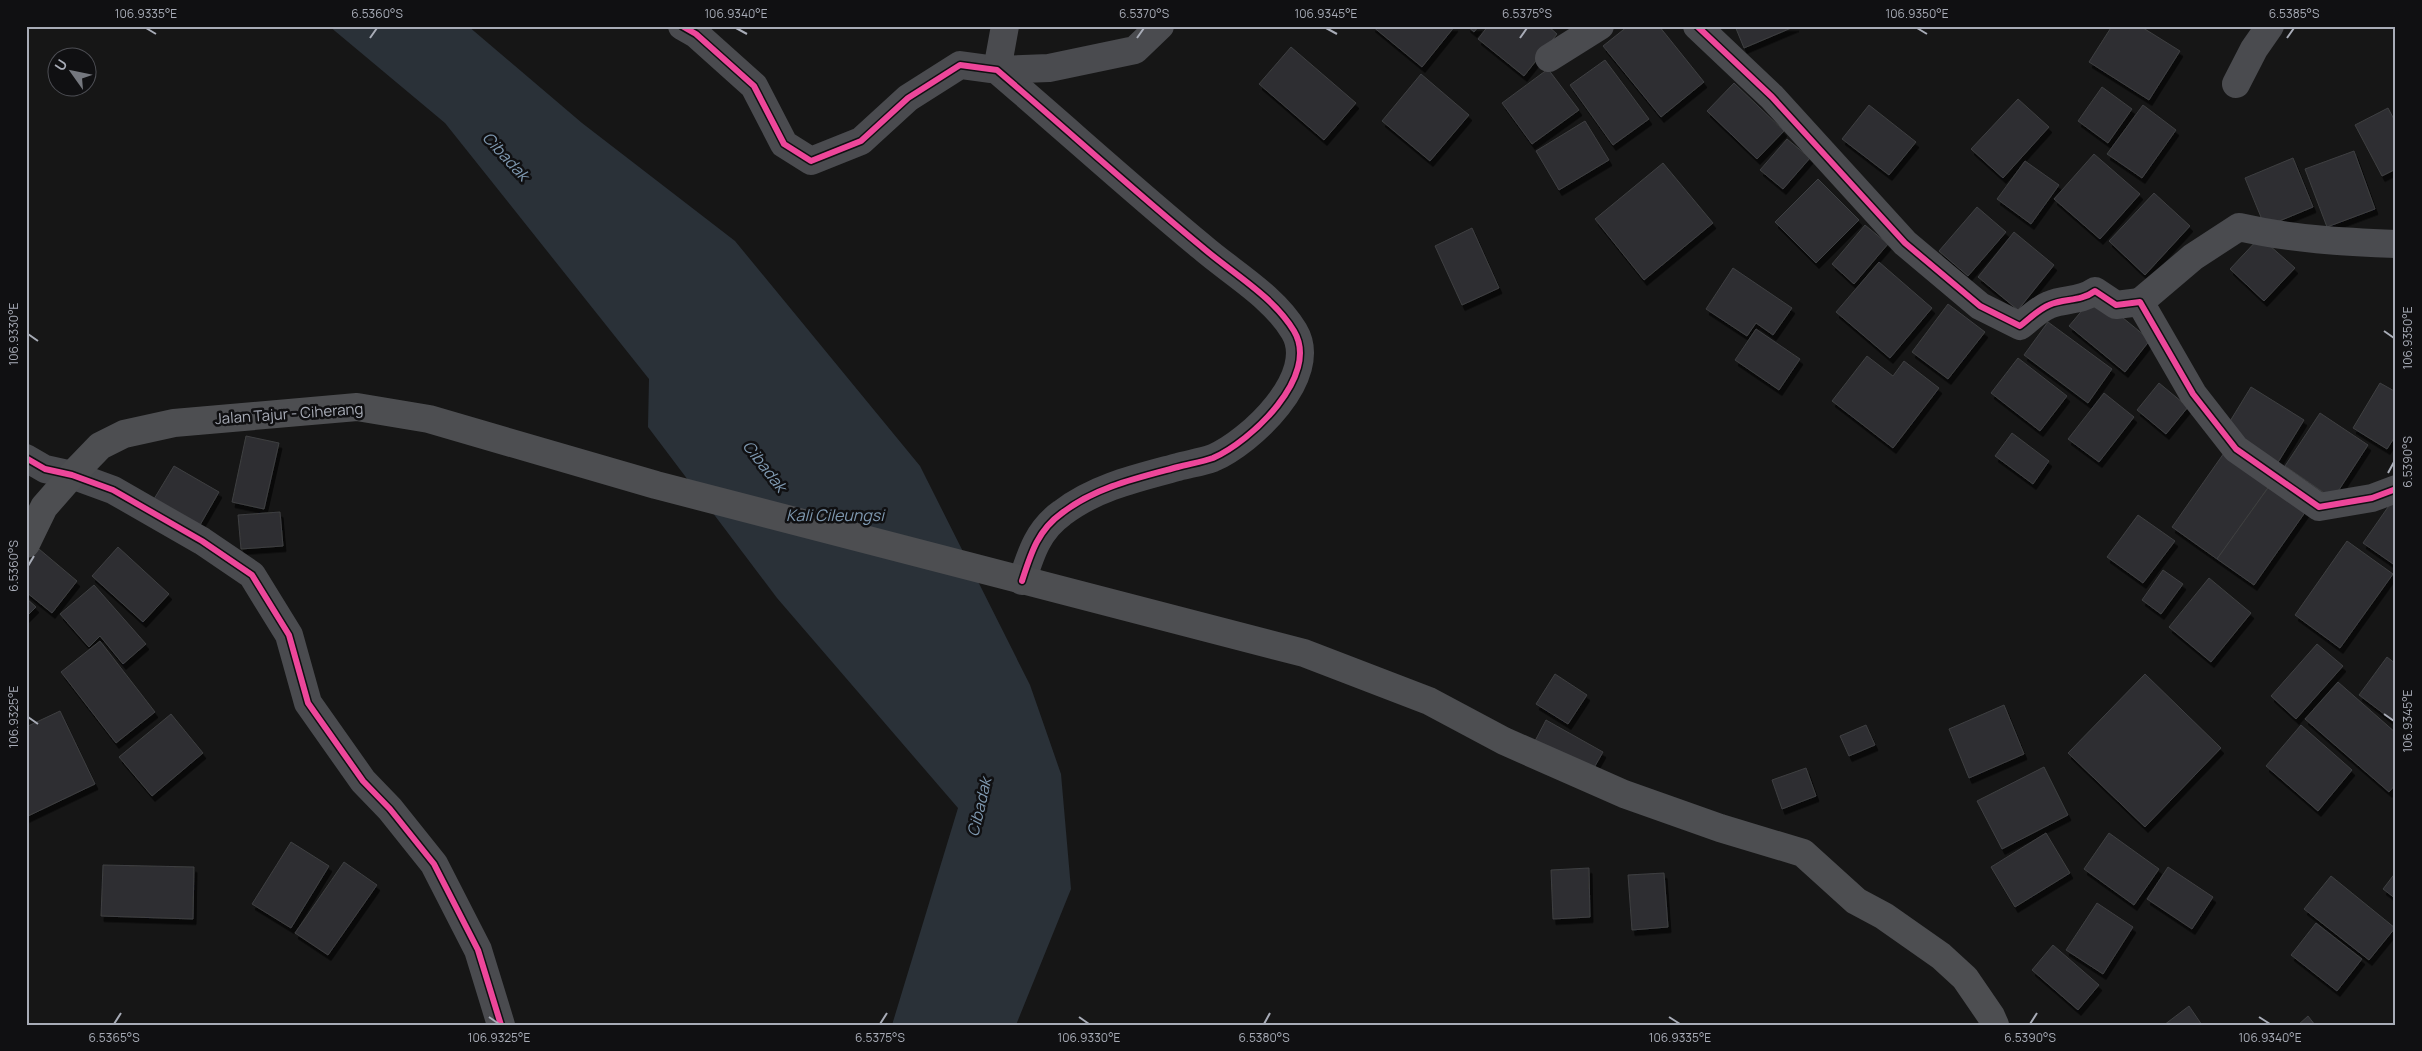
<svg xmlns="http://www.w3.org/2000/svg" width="2422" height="1051" font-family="Manrope,sans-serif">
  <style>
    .water { fill: #2a3138 }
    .building { fill: #2f2f30; stroke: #3e3f42; filter: url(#shadow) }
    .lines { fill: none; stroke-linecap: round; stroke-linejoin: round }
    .minor { stroke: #4a4b4f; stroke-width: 28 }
    .major { stroke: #4d4e51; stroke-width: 28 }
    .cycleway-casing { stroke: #101012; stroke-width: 9 }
    .cycleway { stroke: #ed469a; stroke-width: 6 }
    .ticks { fill: none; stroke: #a8acb7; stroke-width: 2 }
    .labels { text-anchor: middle; stroke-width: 5; stroke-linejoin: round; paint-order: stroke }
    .street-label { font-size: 15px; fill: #a8acb7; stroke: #101012 }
    .water-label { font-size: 16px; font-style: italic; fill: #7f99b1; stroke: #101012 }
    .neatline { fill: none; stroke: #a8acb7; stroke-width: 2 }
    .ticks-label { font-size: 12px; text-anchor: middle; fill: #a8acb7 }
  </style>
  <defs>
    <filter id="shadow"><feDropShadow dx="3" dy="5.5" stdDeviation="0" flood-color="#0009"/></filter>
  </defs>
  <rect width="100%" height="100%" fill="#161616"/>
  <polygon class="water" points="329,26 468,26 582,123 735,241 920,466 1030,685 1061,774 1071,889 1016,1025 892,1025 958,808 777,598 648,427 649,379 445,123"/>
  <g class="building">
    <polygon points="1372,26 1455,26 1422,67"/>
    <polygon points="1467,26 1479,26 1474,32"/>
    <polygon points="1488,26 1548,26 1557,34 1524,76 1478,39"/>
    <polygon points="1628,26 1659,26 1704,82 1661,117 1603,46"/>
    <polygon points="1735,26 1796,26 1744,48"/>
    <polygon points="2112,26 2140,26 2180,51 2149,100 2089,62"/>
    <polygon points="1291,47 1356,103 1324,140 1259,84"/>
    <polygon points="1605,60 1649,119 1613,145 1570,85"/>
    <polygon points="1548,69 1579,110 1532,144 1502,103"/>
    <polygon points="1421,74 1469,115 1430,161 1382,121"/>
    <polygon points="1734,83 1784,131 1757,159 1707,111"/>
    <polygon points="2102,87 2132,109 2108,143 2078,121"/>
    <polygon points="2018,99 2049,127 2003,178 1971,149"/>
    <polygon points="1869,105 1916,142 1889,175 1842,139"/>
    <polygon points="2143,105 2176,130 2142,178 2107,154"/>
    <polygon points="2388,108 2396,123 2396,169 2382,176 2355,125"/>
    <polygon points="1585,121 1609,160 1559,190 1536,151"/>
    <polygon points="1787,139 1810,158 1783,189 1760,170"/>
    <polygon points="2354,151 2375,209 2327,227 2305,169"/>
    <polygon points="2094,154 2140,194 2100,239 2054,199"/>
    <polygon points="2293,158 2313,207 2265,227 2245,178"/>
    <polygon points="2025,161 2059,185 2031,224 1997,199"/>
    <polygon points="1663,163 1713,223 1644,280 1595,219"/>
    <polygon points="1818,179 1859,220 1816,263 1775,222"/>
    <polygon points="2154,193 2190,226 2145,275 2109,241"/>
    <polygon points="1977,207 2006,232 1968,276 1939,251"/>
    <polygon points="1865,225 1888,244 1854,284 1832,264"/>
    <polygon points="1472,228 1499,288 1462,305 1435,246"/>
    <polygon points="2014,232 2054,265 2018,310 1978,277"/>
    <polygon points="2260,237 2295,268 2264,301 2230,269"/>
    <polygon points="1879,262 1932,308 1890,358 1836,312"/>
    <polygon points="1733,268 1792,308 1773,335 1756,323 1747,336 1706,309"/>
    <polygon points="2095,295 2150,340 2125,372 2069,326"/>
    <polygon points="1948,304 1985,332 1948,379 1912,352"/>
    <polygon points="2048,322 2112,369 2088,403 2024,355"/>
    <polygon points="1756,329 1800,359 1779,390 1735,360"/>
    <polygon points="1867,356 1893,376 1904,361 1939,388 1893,448 1832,401"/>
    <polygon points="2018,358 2067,396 2040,431 1991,393"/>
    <polygon points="2159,383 2188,407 2166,434 2137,410"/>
    <polygon points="2380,383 2396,392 2396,435 2387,449 2353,428"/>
    <polygon points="2251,387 2304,420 2277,464 2224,431"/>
    <polygon points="2104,393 2134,417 2099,462 2068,439"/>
    <polygon points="2320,413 2368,445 2333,499 2285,466"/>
    <polygon points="2012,433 2049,461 2033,484 1995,456"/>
    <polygon points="246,436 279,443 264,509 232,502"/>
    <polygon points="2224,453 2270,485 2217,559 2172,527"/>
    <polygon points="174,466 219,492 200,525 154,499"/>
    <polygon points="2270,485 2306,511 2254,585 2217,559"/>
    <polygon points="2395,497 2396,497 2396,566 2363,543"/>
    <polygon points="280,512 283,546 241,549 238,515"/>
    <polygon points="2138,515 2175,541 2143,583 2107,557"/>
    <polygon points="2347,541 2393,574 2340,648 2295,615"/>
    <polygon points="118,547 169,594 143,622 92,576"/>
    <polygon points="39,549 77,581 52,613 26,592 26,565"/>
    <polygon points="2163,570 2183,584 2161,614 2142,600"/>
    <polygon points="2209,578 2251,613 2211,662 2169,627"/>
    <polygon points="94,585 146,644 123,664 100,636 89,647 60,614"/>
    <polygon points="26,598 36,607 26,617"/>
    <polygon points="100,641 155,712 116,743 61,672"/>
    <polygon points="2317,644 2343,666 2296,719 2271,696"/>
    <polygon points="2387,657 2396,664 2396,723 2359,695"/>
    <polygon points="1555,674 1587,695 1568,724 1536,704"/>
    <polygon points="2145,674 2221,748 2145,827 2068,753"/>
    <polygon points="2338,682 2396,733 2396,784 2389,792 2305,719"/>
    <polygon points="2004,705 2024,754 1969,778 1949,729"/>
    <polygon points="60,711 95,784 26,817 26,727"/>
    <polygon points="171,714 203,753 152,796 119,757"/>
    <polygon points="1546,720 1603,752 1591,773 1535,741"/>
    <polygon points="1866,725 1875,745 1849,756 1840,736"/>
    <polygon points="2301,725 2352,770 2318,811 2266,766"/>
    <polygon points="2044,767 2068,815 2002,849 1977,801"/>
    <polygon points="1806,768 1816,796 1782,809 1772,780"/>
    <polygon points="2046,833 2070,873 2015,907 1991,867"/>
    <polygon points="2109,833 2159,869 2134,905 2084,869"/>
    <polygon points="291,842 329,866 291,928 252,904"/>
    <polygon points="344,862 377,885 328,955 295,933"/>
    <polygon points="103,865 194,867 193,919 101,916"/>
    <polygon points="2168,867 2213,897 2192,929 2147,899"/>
    <polygon points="1589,868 1590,917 1553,919 1551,870"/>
    <polygon points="2396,872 2396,899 2383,889"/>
    <polygon points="1664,873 1668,927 1632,930 1628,875"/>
    <polygon points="2331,876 2395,928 2369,960 2304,909"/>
    <polygon points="2097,903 2133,927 2103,974 2066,950"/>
    <polygon points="2316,923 2362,959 2337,991 2291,955"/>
    <polygon points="2053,945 2099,985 2078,1010 2032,970"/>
    <polygon points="2189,1006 2202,1025 2164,1025"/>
    <polygon points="2308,1016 2315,1025 2298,1025"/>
  </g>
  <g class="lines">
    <g class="minor">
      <path d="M682,26l14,8 58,52 30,58 27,17 50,-20 47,-43 52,-33 37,5c69,59 136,120 205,177 30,26 71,49 92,84 27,45 -44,111 -81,127 -11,4 -24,6 -35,9 -41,11 -82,20 -116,46 -24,17 -31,40 -40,68"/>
      <polyline points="1005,26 997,70 1049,68 1135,50 1160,26"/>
      <path d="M1697,26l75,71 133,146 75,63 40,20c9,-7 19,-17 29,-21 16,-7 31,-3 46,-14l21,14 24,-3 53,92 43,55 83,58 53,-9 24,-9"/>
      <polyline points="1549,58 1600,26"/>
      <polyline points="2236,84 2254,49 2270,26"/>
      <path d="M2140,302l53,-45 46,-30c52,12 104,15 157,17"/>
      <polyline points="26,458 45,469 72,475 113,490 202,541 252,575 289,635 308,703 363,781 390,809 434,864 478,950 501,1025"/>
    </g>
    <polyline class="major" points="26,544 44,507 72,475 100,446 124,434 174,423 357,407 429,419 656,485 1304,653 1429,701 1504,741 1624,794 1720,828 1803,853 1856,901 1884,916 1941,956 1965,978 1991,1016 1995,1025"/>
    <defs>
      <g id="cycleway">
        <path d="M682,26l14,8 58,52 30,58 27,17 50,-20 47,-43 52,-33 37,5c69,59 136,120 205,177 30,26 71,49 92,84 27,45 -44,111 -81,127 -11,4 -24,6 -35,9 -41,11 -82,20 -116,46 -24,17 -31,40 -40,68"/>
        <path d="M1697,26l75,71 133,146 75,63 40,20c9,-7 19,-17 29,-21 16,-7 31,-3 46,-14l21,14 24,-3 53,92 43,55 83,58 53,-9 24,-9"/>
        <polyline points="26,458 45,469 72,475 113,490 202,541 252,575 289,635 308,703 363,781 390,809 434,864 478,950 501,1025"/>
      </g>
    </defs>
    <use href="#cycleway" class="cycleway-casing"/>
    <use href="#cycleway" class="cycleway"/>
  </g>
  <path class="ticks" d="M146,28l10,6M736,28l11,6M1326,28l11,6M1917,28l10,6M370,38l7,-10M1137,38l7,-10M1520,38l7,-10M2287,38l7,-10M2384,331l10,7M28,334l10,7M2388,473l6,-11M28,566l6,-10M2384,714l10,7M28,717l10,7M489,1017l10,7M1079,1017l10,7M1669,1017l11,7M2259,1017l11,7M114,1024l7,-11M880,1024l7,-11M1264,1024l6,-11M2030,1024l7,-11"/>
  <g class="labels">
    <g class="street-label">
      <text transform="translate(289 414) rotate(-4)" y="5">Jalan Tajur - Ciherang</text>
    </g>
    <g class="water-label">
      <text transform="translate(506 156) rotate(47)" y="6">Cibadak</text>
      <text transform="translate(765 466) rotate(52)" y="6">Cibadak</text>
      <text x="835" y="521">Kali Cileungsi</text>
      <text transform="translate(979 807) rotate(-77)" y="6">Cibadak</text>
    </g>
  </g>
  <rect width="2422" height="1051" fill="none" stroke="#101012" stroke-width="55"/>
  <g transform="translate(72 72) rotate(303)"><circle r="24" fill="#101012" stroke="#4d4e54"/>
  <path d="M0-4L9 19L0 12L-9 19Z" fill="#75787f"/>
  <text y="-8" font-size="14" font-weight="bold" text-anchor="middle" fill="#a8acb7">U</text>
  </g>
  <rect x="28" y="28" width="2366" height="996" class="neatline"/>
  <g class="ticks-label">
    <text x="146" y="18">106.9335°E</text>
    <text x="377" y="18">6.5360°S</text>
    <text x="736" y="18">106.9340°E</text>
    <text x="1144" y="18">6.5370°S</text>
    <text x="1326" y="18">106.9345°E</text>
    <text x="1527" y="18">6.5375°S</text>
    <text x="1917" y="18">106.9350°E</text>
    <text x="2294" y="18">6.5385°S</text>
    <text transform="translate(14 334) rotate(-90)" y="4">106.9330°E</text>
    <text transform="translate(2408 338) rotate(-90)" y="4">106.9350°E</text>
    <text transform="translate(2408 462) rotate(-90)" y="4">6.5390°S</text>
    <text transform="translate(14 566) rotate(-90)" y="4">6.5360°S</text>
    <text transform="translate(14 717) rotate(-90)" y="4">106.9325°E</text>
    <text transform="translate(2408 721) rotate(-90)" y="4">106.9345°E</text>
    <text x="114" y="1042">6.5365°S</text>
    <text x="499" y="1042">106.9325°E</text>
    <text x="880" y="1042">6.5375°S</text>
    <text x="1089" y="1042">106.9330°E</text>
    <text x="1264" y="1042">6.5380°S</text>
    <text x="1680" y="1042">106.9335°E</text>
    <text x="2030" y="1042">6.5390°S</text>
    <text x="2270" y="1042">106.9340°E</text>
  </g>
</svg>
